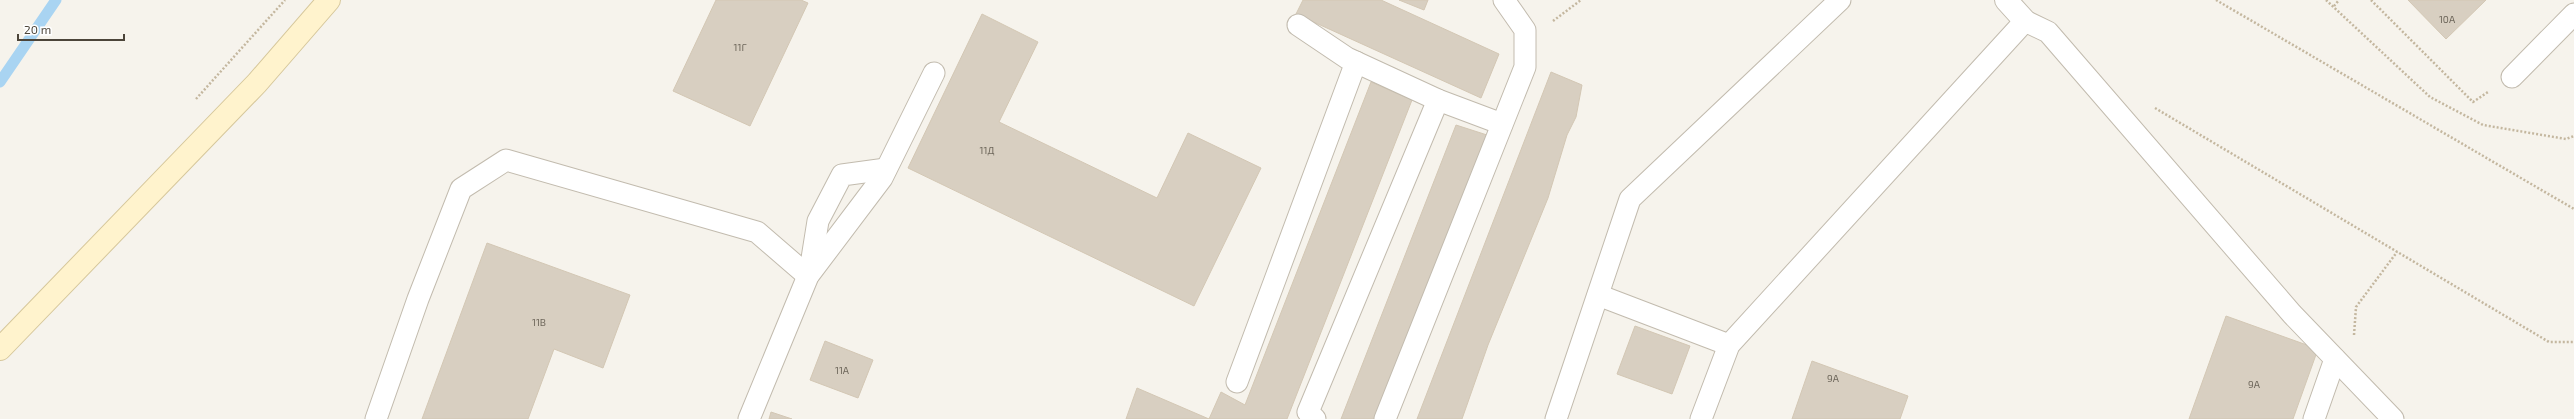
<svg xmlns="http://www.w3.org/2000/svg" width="2574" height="419" font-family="'Exo 2',sans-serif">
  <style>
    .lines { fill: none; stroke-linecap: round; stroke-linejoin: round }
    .stream { stroke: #a9d4f2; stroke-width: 11 }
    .building { fill: #d8cfc1; stroke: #d3c7b4 }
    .lane-casing { stroke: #c2bbae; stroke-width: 23 }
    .street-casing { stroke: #c2bbae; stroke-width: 24 }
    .secondary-casing { stroke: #d6c79b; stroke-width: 24 }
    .path { stroke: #c4b79f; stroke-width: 2.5; stroke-dasharray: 2 2; stroke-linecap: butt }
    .lane { stroke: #fff; stroke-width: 21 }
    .street { stroke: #fff; stroke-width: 22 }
    .secondary { stroke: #fff3cd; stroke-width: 22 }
    .labels { text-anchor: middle; stroke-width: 3; stroke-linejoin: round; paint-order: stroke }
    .number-label { font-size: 10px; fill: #6e675b }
  </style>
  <rect width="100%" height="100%" fill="#f6f3ec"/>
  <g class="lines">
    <polyline class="stream" points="0,82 56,0"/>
  </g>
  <g class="building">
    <polygon points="716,0 801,0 808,3 750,126 673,91"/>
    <polygon points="1303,0 1381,0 1499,54 1481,98 1296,14"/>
    <polygon points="1399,0 1428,0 1424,10"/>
    <polygon points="2408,0 2486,0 2446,39"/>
    <polygon points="982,14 1038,42 999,122 1157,198 1188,133 1261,168 1194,306 908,168"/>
    <polygon points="1551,72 1582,85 1576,117 1567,135 1548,198 1488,345 1462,419 1417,419"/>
    <polygon points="1371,82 1412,100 1287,419 1126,419 1137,388 1209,419 1221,392 1245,405"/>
    <polygon points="1456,125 1487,135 1377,419 1341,419"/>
    <polygon points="487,243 630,295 603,368 554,349 528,419 422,419"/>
    <polygon points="2226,316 2318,349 2293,419 2189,419"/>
    <polygon points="1635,326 1690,346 1672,394 1617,374"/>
    <polygon points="825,341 873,360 858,398 810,380"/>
    <polygon points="1812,361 1908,396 1900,419 1792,419"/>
    <polygon points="771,412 792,419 769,419"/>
  </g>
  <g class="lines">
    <defs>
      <g id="lane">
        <polyline points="1298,25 1347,58 1438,100 1502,124"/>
        <polyline points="2512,77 2574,14"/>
        <polyline points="810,271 818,221 842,175 886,169"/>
        <polyline points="1598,295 1729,345"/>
        <polyline points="1237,382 1356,62"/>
        <polyline points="376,419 418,299 461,189 506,160 757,232 808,276"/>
        <polyline points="749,419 808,276 882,178 934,73"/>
        <polyline points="1315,419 1308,412 1438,100"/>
        <polyline points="1385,419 1525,67 1525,30 1504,0"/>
        <polyline points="1556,419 1630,199 1840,0"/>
        <polyline points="1701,419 1729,345 2025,21 2048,32 2292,314 2393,419"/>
        <polyline points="2314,419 2335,359"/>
      </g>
      <polyline id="street" points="2006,0 2025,21"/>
      <polyline id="secondary" points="0,349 257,83 329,0"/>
    </defs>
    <use href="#lane" class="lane-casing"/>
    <use href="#street" class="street-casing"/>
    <use href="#secondary" class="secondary-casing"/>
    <g class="path">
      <polyline points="2216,0 2574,209"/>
      <polyline points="2326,0 2430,97 2483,125 2566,139 2574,136"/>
      <polyline points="2371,0 2473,102 2488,92"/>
      <polyline points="2334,6 2339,0"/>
      <polyline points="1553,21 1581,0"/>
      <polyline points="196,99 285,0"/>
      <polyline points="2155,108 2549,342 2574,342"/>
      <polyline points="2354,335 2356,307 2397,252"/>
    </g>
    <use href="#lane" class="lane"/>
    <use href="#street" class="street"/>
    <use href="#secondary" class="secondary"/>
  </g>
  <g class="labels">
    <g class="number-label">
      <text x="2447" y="23">10А</text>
      <text x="740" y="51">11Г</text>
      <text x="987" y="154">11Д</text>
      <text x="539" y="326">11В</text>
      <text x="842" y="374">11А</text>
      <text x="1833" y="382">9А</text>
      <text x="2254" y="388">9А</text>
    </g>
  </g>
  <path d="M18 34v6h106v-6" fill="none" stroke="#4b4439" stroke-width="2"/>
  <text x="24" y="34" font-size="12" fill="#4b4439" stroke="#ffffff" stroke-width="3" paint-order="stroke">20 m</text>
</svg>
